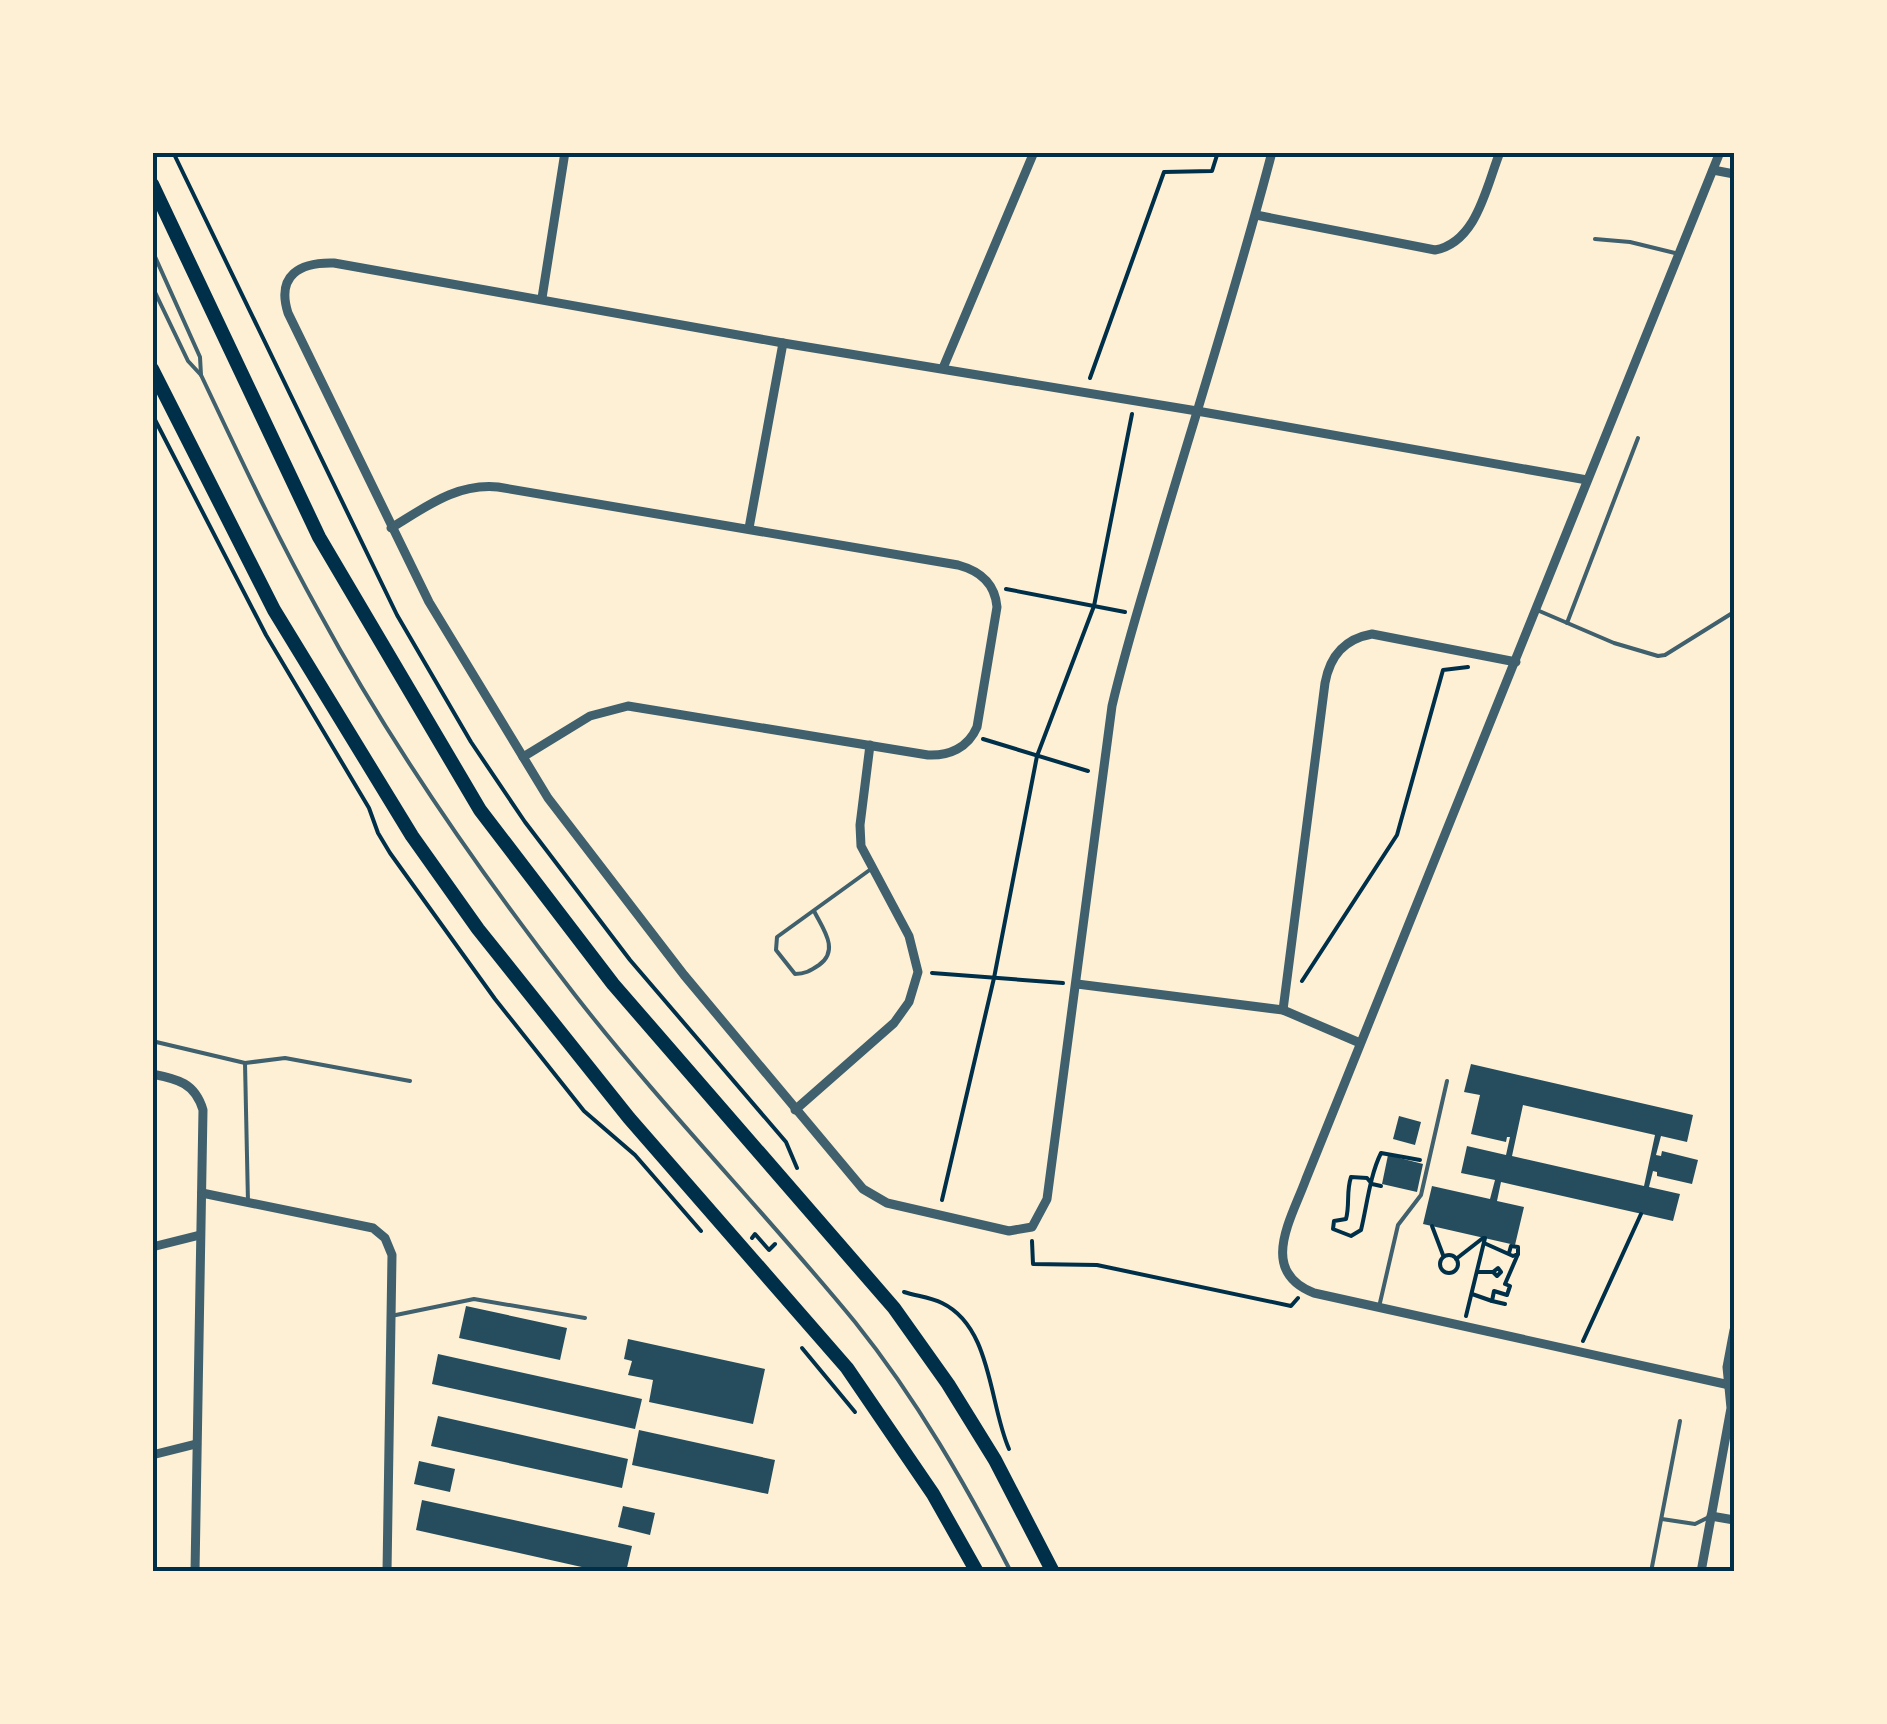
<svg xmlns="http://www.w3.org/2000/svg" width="1887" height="1724" font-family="Spectral,serif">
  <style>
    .building { fill: #264d5e; fill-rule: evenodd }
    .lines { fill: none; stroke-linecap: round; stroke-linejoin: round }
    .path { stroke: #003049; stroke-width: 4 }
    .service { stroke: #3f606c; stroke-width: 4 }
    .minor { stroke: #3f606c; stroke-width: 9 }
    .primary { stroke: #003049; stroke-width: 14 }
    .neatline { fill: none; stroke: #003049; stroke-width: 4 }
  </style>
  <rect width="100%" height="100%" fill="#fdf0d5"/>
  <g class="building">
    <path d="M1471,1064l222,51 -6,27 -26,-6 -5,19 5,1 1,-5 36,9 -6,24 -35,-8v-4l-4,-1 -4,16 31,7 -7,27 -172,-39 -4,19 27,6 -9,38 -92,-21 9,-38 58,13 5,-19 -34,-7 6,-27 39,9 4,-18h-3l-1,5 -35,-8 9,-39 -16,-3zM1523,1105l132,30 -11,51 -132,-30z"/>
    <polygon points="1399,1116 1421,1122 1415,1145 1393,1139"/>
    <polygon points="1388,1155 1423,1164 1417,1192 1382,1184"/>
    <polygon points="466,1306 567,1328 560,1360 459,1338"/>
    <polygon points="628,1339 765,1369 753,1424 649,1402 653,1380 628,1375 632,1361 624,1359"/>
    <polygon points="438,1354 642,1399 635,1429 432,1384"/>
    <polygon points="438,1416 628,1459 622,1488 431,1446"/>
    <polygon points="639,1430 775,1460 768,1494 632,1465"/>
    <polygon points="419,1461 455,1469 450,1492 414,1484"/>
    <polygon points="422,1500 632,1546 626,1572 604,1572 416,1530"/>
    <polygon points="623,1506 655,1513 650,1535 618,1527"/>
  </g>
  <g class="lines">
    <g class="path">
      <polyline points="173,152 397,615 471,742 525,822 630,960 786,1142 797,1168"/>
      <polyline points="1090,378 1164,172 1212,171 1218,152"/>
      <polyline points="152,414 266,635 369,808 378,833 390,853 495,999 584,1111 635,1155 701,1231"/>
      <polyline points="1006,589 1125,612"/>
      <polyline points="983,739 1088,771"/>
      <polyline points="932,973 1063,983"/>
      <polyline points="1302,981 1397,835 1443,670 1468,667"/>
      <path d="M1381,1186l-9,-2 -5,-6 -16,-1c-5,15 -1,27 -5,42l-12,2 -1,8 18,7 10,-6c6,-25 9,-55 20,-77l39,7"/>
      <polyline points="942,1200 994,978 1037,756 1094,606 1132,414"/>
      <polyline points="1432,1226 1443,1255"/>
      <polyline points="752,1238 755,1234 769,1250 775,1244"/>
      <polyline points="1032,1241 1033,1264 1097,1265 1291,1306 1298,1298"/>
      <polyline points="1484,1243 1513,1256 1518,1254 1518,1247 1511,1246 1509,1253"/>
      <circle cx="1449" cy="1264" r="9"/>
      <polyline points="1456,1259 1483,1238"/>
      <polyline points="1477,1272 1493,1272 1498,1268 1501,1272 1497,1276 1493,1272"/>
      <path d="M904,1292c12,4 26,5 38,11 50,24 47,101 67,146"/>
      <polyline points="1472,1294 1492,1301"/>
      <polyline points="1505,1304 1492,1301 1494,1291 1507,1295 1510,1286 1505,1284 1518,1254"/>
      <polyline points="1466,1316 1485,1238"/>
      <polyline points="1583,1341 1641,1214"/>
      <polyline points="802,1348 855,1412"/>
    </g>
    <g class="service">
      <polyline points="1595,239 1630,242 1679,254"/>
      <polyline points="152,250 200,357 201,375"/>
      <path d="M152,286l36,75 13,14c38,80 75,160 118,237 73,135 162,262 256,383 88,113 189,216 280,327 61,76 111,163 156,250"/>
      <polyline points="1537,610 1614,643 1658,656 1665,655 1734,612"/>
      <polyline points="1567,623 1638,438"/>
      <path d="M814,911c9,18 26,39 5,54 -9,6 -14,9 -24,9l-19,-24 1,-13 94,-68"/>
      <polyline points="152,1041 245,1063 285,1058 410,1081"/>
      <polyline points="245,1063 248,1203"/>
      <polyline points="1379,1307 1398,1225 1421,1195 1447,1081"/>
      <polyline points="391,1316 474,1299 585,1318"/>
      <polyline points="1662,1519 1695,1524 1709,1517"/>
      <polyline points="1651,1572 1680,1421"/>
    </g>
    <g class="minor">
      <path d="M1272,152c-33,127 -73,251 -110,376 -17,59 -36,118 -50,178l-65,493 -15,28 -23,4 -122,-28 -24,-14 -179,-214 -136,-177 -119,-196 -141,-289c-12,-38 12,-51 46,-50l449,80 414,68 390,69"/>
      <path d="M1720,152l-414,1027c-15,41 -48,92 8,114l420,93"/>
      <polyline points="1713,170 1734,174"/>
      <path d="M1256,215l179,35c42,-8 51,-63 65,-98"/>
      <polyline points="542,298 565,152"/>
      <polyline points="943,368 1034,152"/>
      <path d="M391,528c35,-21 65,-45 107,-41l460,78c22,6 37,18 39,42l-20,120c-9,21 -28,29 -49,28l-300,-49 -38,10 -67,41"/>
      <polyline points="749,528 783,343"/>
      <polyline points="1077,984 1283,1010 1360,1043"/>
      <path d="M1283,1010l42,-327c5,-27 19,-44 47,-49l144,28"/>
      <path d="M152,1074c26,5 43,9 51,36l-8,462"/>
      <polyline points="795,1110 894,1023 909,1002 918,972 909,936 861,846 860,825 870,745"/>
      <polyline points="202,1193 373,1228 385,1238 392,1255 387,1572"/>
      <polyline points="152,1247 200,1235"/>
      <polyline points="152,1455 196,1444"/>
      <polyline points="1711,1516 1734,1520"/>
      <polyline points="1701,1572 1731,1408 1727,1367 1734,1330"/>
    </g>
    <g class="primary">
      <polyline points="152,184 319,537 480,810 613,984 894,1308 948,1384 995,1460 1053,1572"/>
      <polyline points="152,369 274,610 412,836 478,929 629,1118 847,1368 933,1494 977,1572"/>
    </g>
  </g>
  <rect width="1887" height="1724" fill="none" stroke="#fdf0d5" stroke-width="310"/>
  <rect x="155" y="155" width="1577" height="1414" class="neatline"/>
</svg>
